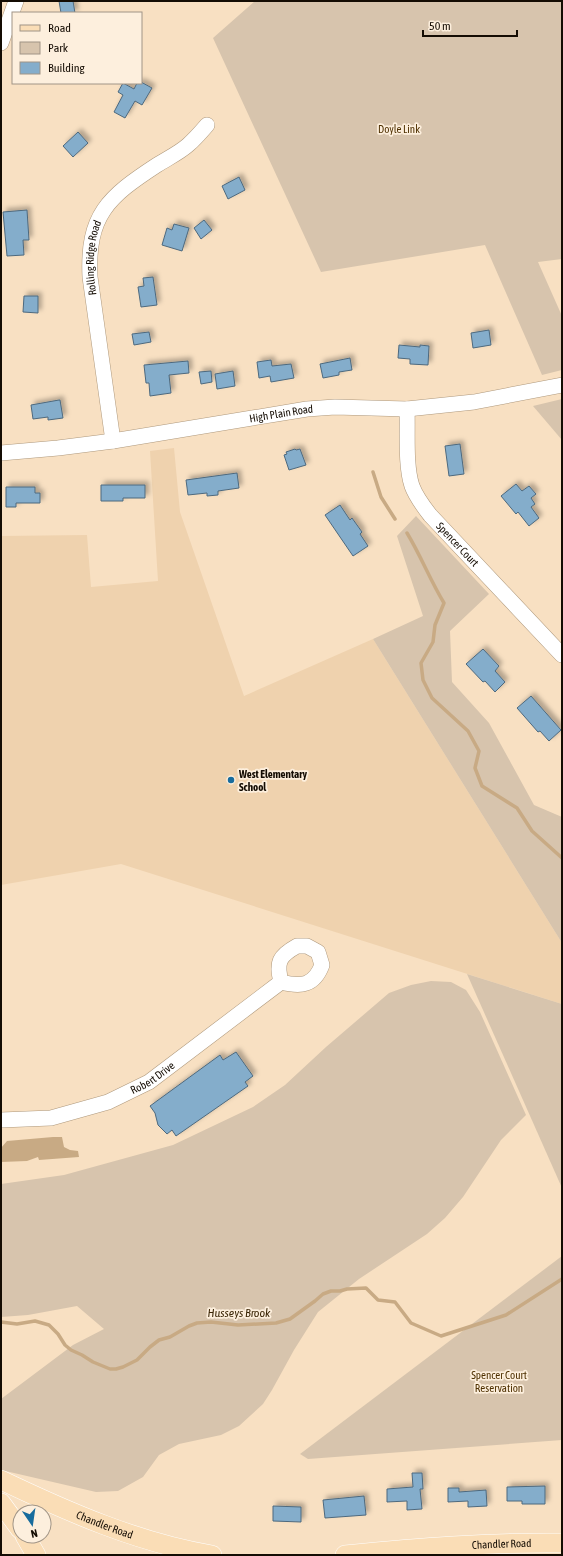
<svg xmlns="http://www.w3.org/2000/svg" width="563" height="1556" font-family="'Asap Condensed',sans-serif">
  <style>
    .built { fill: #efd2ae }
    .green { fill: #d7c4ad }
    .water { fill: #c8aa84 }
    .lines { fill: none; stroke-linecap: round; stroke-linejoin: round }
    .stream { stroke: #c8aa84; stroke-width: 3.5 }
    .building { fill: #84adcb; stroke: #4d697e; filter: url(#shadow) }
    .minor-casing { stroke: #ae987c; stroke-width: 16 }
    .major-casing { stroke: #fff; stroke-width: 20 }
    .minor { stroke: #fff; stroke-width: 15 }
    .major { stroke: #faddb6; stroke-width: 19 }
    .poi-dot { fill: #186c9d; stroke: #fdefdd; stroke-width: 1.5 }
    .labels { text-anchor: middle; stroke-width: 3.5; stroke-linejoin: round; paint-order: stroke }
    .park-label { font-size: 11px; fill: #4e3000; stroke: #fdefdd }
    .street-label { font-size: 11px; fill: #140c03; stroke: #fdefdd }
    .poi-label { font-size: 11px; font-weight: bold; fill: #140c03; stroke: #fdefdd; text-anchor: start }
    .water-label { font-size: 12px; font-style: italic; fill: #3a2505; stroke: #fdefdd }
  </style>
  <defs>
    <filter id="shadow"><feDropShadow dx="3.5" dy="-3.5" stdDeviation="2" flood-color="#0004"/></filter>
  </defs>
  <rect width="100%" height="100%" fill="#f8e0c2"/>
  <polygon class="built" points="174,448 180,512 244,696 373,639 562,943 562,1004 121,864 1,885 1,536 87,535 91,587 158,581 150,451"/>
  <g class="green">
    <polygon points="255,1 562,1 562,259 538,262 562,316 562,370 542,375 485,245 321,272 213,38"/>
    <polygon points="562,399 562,440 533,406"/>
    <polygon points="416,516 489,594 450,631 452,682 489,723 534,805 562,817 562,943 373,639 423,616 397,536"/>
    <polygon points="467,974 562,1004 562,1188"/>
    <polygon points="431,981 451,982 466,990 480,1012 526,1115 501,1140 463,1197 445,1218 427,1234 359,1279 318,1312 294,1350 272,1390 263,1404 239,1426 221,1435 179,1444 159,1455 143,1477 118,1491 96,1492 1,1470 1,1399 73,1345 104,1329 77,1306 28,1315 1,1317 1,1184 64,1175 173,1145 253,1107 285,1085 326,1047 389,993 411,985"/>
    <polygon points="562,1256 562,1440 308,1459 300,1454"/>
  </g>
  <polygon class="water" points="53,1137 62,1137 64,1147 70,1150 78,1151 79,1157 39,1160 38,1157 27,1161 1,1162 1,1148 7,1141"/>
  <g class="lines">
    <g class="stream">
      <polyline points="373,472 381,497 395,519"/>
      <path d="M407,533c14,23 23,47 37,70l-9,22 -2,17 -12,21 2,17 9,18 36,33 11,20 -4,17 7,18 35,22 15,23 30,27"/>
      <polyline points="1,1322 17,1324 35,1321 49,1325 58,1334 65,1345 71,1350 82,1355 93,1362 110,1369 116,1369 123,1367 137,1360 150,1347 159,1340 170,1337 189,1326 197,1323 211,1322 238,1325 276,1323 290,1319 315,1301 323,1294 331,1291 340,1291 347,1289 366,1288 378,1300 395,1302 411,1323 441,1336 506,1315 562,1279"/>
    </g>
  </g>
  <g class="building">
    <polygon points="59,1 73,1 75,13 61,13"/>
    <polygon points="141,82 152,88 142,105 135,101 125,118 114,112 123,95 118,92 123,83 134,89 137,83 141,83"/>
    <polygon points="78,132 88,143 73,157 63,146"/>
    <polygon points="239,177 245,190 228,199 222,186"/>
    <polygon points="27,210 29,240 23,240 24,255 7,256 3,212"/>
    <polygon points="204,220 212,230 201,239 194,228"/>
    <polygon points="174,224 189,228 182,251 162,245 167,228 172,230"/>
    <polygon points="153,277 157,305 141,307 138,287 144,286 143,278"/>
    <polygon points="24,296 38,296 38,313 23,312"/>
    <polygon points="489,330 491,345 473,348 471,333"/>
    <polygon points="149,332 151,342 134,345 132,334"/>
    <polygon points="399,345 420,347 420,345 429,346 428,365 410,364 410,359 398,358"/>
    <polygon points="350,358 352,370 339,372 339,375 323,378 320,364"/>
    <polygon points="271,360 272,366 291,364 294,378 271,382 270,376 259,378 257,362"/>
    <polygon points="188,361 189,373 169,375 171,393 150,396 149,383 146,383 144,365"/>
    <polygon points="211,371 212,382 201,384 199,372"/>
    <polygon points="233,371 235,386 217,389 215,374"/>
    <polygon points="59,400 60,400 63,418 48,420 48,417 33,419 31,405"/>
    <polygon points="460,444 464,474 449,476 445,446"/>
    <polygon points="295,449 296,450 300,449 306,465 289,470 284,455 287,454 286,452"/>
    <polygon points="237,473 239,488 218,491 218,495 207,496 207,493 188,495 186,480"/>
    <polygon points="516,484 522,491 529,486 536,494 531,498 535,504 531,507 539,518 529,526 518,512 516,514 501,496"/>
    <polygon points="101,485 145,485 145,498 123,498 123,501 101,501"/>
    <polygon points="6,487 35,487 35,493 40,493 40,503 16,503 16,507 6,507"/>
    <polygon points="340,505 350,520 352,518 362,532 360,534 368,546 353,556 325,515"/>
    <polygon points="483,649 499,666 495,671 505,682 495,692 485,681 483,682 466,664"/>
    <polygon points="531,696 561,730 549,741 540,731 538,732 517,708"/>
    <polygon points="236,1052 253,1076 245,1082 248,1086 176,1136 172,1130 167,1134 158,1125 155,1113 150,1106 220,1055 223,1060"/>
    <polygon points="412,1473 422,1473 423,1489 420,1489 422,1509 407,1510 407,1501 387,1502 387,1489 413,1487"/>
    <polygon points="545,1486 545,1504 522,1504 522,1501 507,1501 507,1487"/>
    <polygon points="448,1488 459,1488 459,1492 486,1490 487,1506 468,1507 468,1501 448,1502"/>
    <polygon points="364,1496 366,1515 325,1518 323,1500"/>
    <polygon points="273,1506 301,1507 301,1522 273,1521"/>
  </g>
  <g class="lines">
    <defs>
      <g id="minor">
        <polyline points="1,43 16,1"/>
        <path id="s1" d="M407,409c1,22 -2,56 5,77 4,11 11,20 18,29l132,140"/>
        <path id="s2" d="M113,441l-23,-164c-3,-62 18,-80 67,-112 11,-7 22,-12 31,-20 7,-6 13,-13 19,-20"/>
        <path id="s3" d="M1,453l57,-5 55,-7 194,-32 28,-2 72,2 67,-7 88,-17"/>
        <path d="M297,946h10l11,6 4,13c-8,21 -21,22 -41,17 -5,-20 -2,-26 16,-36z"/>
        <path id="s4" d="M1,1120l50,-2 57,-16 41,-20 132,-100"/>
      </g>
      <g id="major">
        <path id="s5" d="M1,1480c67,32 138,63 211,75"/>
        <polyline points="1,1503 20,1529"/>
        <polyline points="25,1536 36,1555"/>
        <path id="s6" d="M345,1555c72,-7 144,-13 217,-12"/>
      </g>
    </defs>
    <use href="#minor" class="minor-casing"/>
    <use href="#major" class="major-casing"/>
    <use href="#minor" class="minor"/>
    <use href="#major" class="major"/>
  </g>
  <circle class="poi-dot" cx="231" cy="780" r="4"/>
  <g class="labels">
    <g class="park-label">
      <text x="399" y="133">Doyle Link</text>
      <text x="499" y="1379">Spencer Court<tspan x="499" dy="13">Reservation</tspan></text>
    </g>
    <g class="street-label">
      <text dy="4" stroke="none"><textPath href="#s2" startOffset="185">Rolling Ridge Road</textPath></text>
      <text dy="4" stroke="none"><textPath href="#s3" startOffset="283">High Plain Road</textPath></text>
      <text dy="4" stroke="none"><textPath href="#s1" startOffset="152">Spencer Court</textPath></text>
      <text dy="4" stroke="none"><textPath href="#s4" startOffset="160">Robert Drive</textPath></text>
      <text dy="4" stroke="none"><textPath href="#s5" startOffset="113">Chandler Road</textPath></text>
      <text dy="4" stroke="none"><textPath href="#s6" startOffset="157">Chandler Road</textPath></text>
    </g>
    <g class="poi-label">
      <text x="239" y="778">West Elementary<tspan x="239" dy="13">School</tspan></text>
    </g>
    <g class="water-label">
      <text x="239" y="1317">Husseys Brook</text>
    </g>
  </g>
  <rect width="563" height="1556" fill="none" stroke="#140c03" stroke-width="4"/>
  <rect x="12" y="12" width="130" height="72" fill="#fdefdd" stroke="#a09486"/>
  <rect x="20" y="25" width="20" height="6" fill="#faddb6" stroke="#a09486"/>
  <text x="48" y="32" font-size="12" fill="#140c03">Road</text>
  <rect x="20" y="42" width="20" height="12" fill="#d7c4ad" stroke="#a09486"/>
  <text x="48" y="52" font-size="12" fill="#140c03">Park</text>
  <rect x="20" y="62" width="20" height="12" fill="#84adcb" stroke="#a09486"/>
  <text x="48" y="72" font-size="12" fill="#140c03">Building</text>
  <g transform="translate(32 1524) rotate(167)"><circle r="19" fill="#fdefdd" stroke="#a09486"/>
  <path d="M0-3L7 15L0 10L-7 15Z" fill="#186c9d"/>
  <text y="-6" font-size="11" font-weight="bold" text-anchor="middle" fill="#140c03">N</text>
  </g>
  <path d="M423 30v6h94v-6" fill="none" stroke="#140c03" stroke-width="2"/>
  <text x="429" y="30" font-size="12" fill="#140c03" stroke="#fdefdd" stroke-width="3" paint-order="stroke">50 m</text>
</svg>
